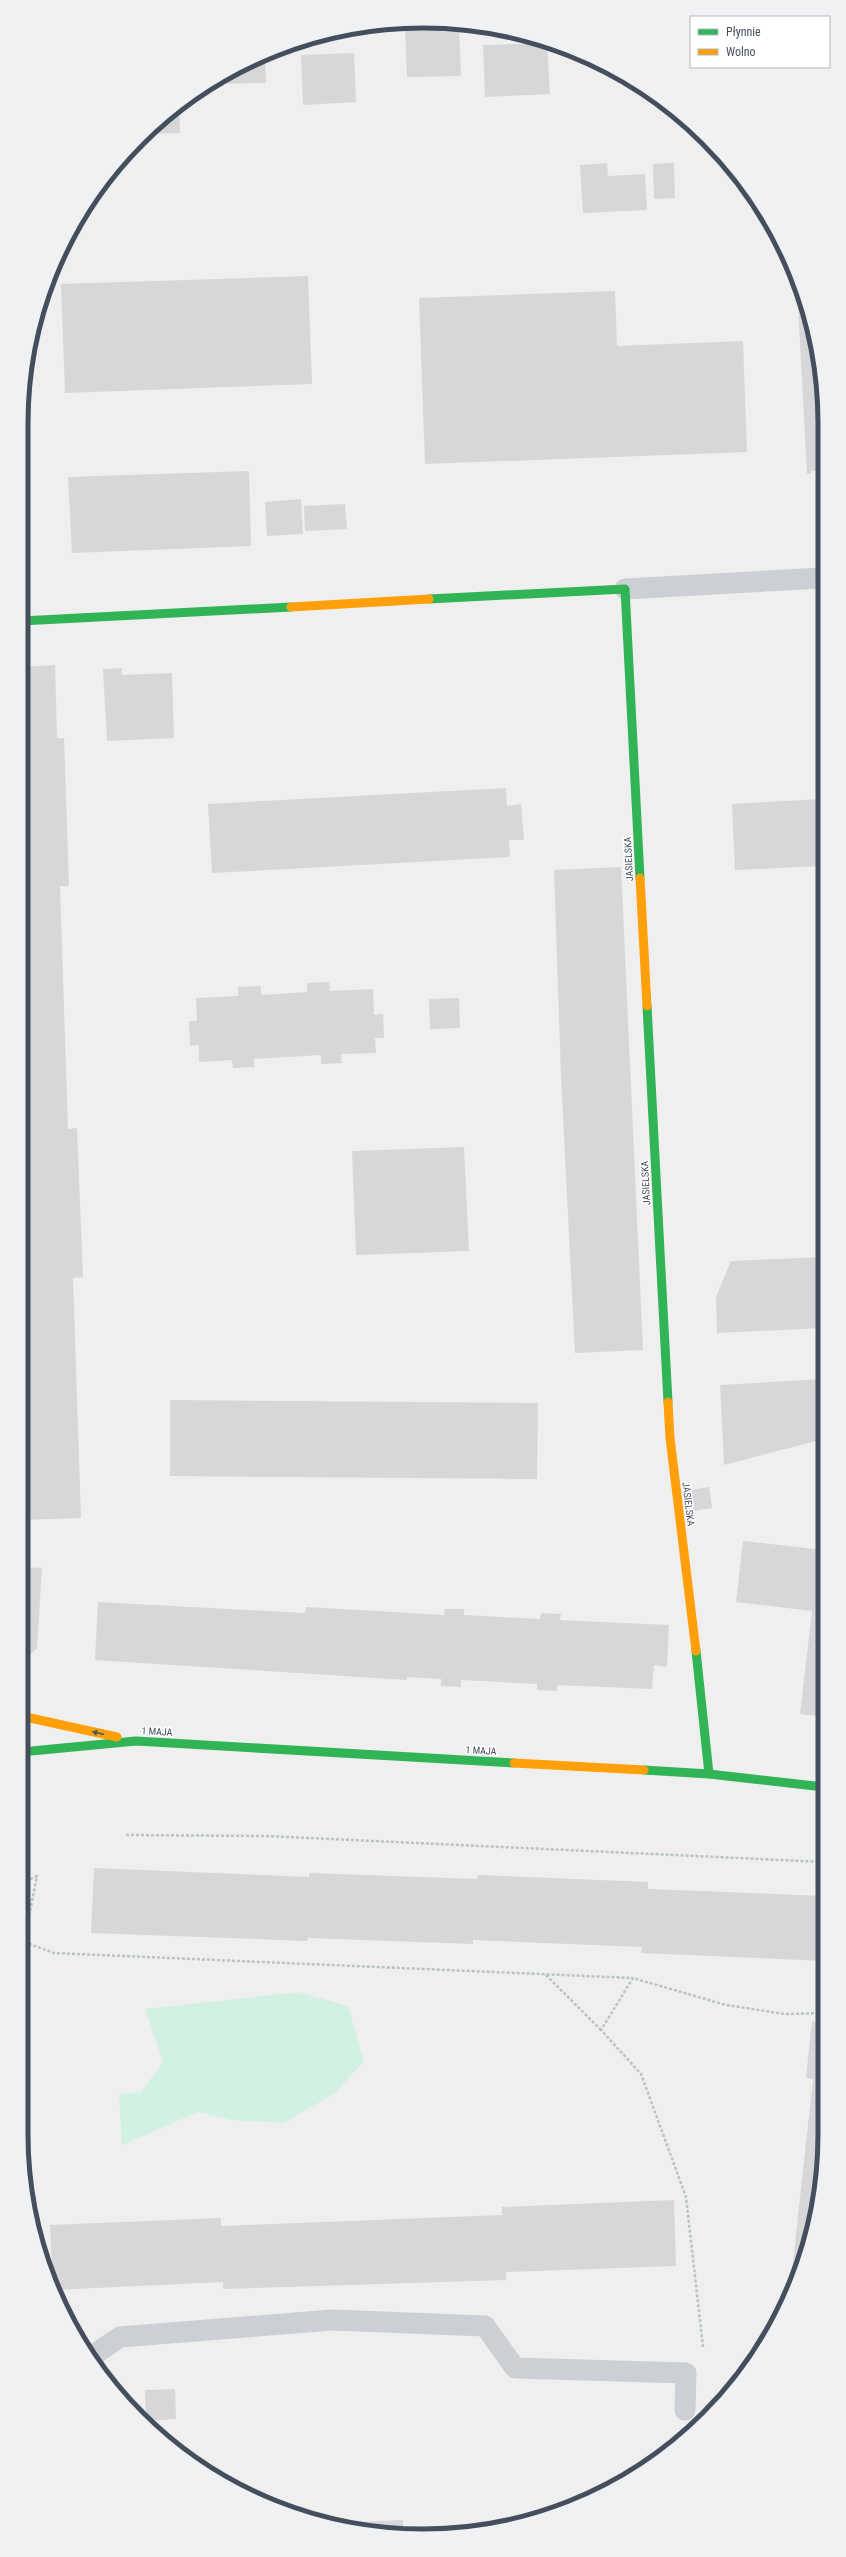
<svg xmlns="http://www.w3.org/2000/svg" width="846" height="2557" font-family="'Roboto Condensed',sans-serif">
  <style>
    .green { fill: #d2f1e2 }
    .building { fill: #d7d7d9 }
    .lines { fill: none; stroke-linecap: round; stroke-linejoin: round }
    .path { stroke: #b8c4c3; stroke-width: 2.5; stroke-dasharray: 3 2; stroke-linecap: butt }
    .lane { stroke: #cccfd3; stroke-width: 21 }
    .fast { stroke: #30b455; stroke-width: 9 }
    .slow { stroke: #ff9f0a; stroke-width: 9 }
    .oneway { fill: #425d5c }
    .labels { text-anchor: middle; stroke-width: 3; stroke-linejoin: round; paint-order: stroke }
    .street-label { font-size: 10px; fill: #454e5d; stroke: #fff }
    .rim { fill: none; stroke: #454e5d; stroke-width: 5 }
  </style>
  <rect width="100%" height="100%" fill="#f0efef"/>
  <polygon class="green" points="298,1992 348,2006 364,2061 335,2093 284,2123 231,2120 198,2112 122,2145 119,2094 141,2092 163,2062 145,2009"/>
  <g class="building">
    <polygon points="459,25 461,76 407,77 405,27"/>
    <polygon points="547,43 550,94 485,97 483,45"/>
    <polygon points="354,53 356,102 303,105 301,55"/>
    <polygon points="265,55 266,83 213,84 213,81 222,75"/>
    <polygon points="601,65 607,68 612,70 601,70"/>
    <polygon points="179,106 180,133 146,134 158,121"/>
    <polygon points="607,163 608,176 645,174 647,210 583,213 580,165"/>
    <polygon points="674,163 675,198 654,199 653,164"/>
    <polygon points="308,276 312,384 65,393 61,284"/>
    <polygon points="797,286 822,371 822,471 811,471 811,474 807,474"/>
    <polygon points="615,291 617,346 743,341 747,452 425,464 419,298"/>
    <polygon points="249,471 251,546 72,553 68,477"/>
    <polygon points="301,499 303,534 267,536 265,502"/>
    <polygon points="345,504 347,529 305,531 304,506"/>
    <polygon points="55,665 57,738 64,738 69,886 60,886 68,1129 77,1128 83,1277 73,1278 81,1518 21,1520 21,667"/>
    <polygon points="122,668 122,675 172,673 174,738 107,741 103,669"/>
    <polygon points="506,788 507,806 521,804 524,840 509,840 510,857 212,873 208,804"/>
    <polygon points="822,799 823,866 735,870 732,804"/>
    <polygon points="621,867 643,1350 575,1353 561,1076 554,870"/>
    <polygon points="329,982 330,991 373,989 374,1015 383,1014 384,1038 375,1038 376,1053 341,1054 342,1063 321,1064 321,1055 254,1059 254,1067 233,1068 232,1060 199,1062 199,1045 190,1046 189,1021 197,1021 196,998 238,996 238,987 261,986 261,995 307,992 307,983"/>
    <polygon points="459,998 460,1028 430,1029 429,999"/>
    <polygon points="464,1147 469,1251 356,1255 352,1151"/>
    <polygon points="823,1257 823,1328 717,1333 716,1297 731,1261"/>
    <polygon points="824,1379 824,1439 724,1465 720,1385"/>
    <polygon points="170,1400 538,1403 537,1479 170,1476"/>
    <polygon points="709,1487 712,1508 693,1511 690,1490"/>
    <polygon points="743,1541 824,1550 824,1717 800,1714 812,1611 736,1602"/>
    <polygon points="21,1567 42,1568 37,1648 27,1658 21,1657"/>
    <polygon points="98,1602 305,1613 306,1607 444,1615 445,1609 464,1609 464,1615 540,1619 541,1613 561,1614 560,1620 669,1625 667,1667 654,1665 652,1689 557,1685 557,1691 537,1690 537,1684 461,1680 461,1687 441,1686 441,1679 407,1677 407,1680 95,1660"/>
    <polygon points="94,1868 309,1877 309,1873 477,1879 477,1875 648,1882 648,1889 825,1896 825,1961 641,1953 642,1947 473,1940 473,1944 307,1938 308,1941 91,1933"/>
    <polygon points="812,2021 825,2023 825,2134 811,2238 789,2298 813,2079 806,2078"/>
    <polygon points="674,2200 676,2266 506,2272 506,2280 223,2289 223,2282 53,2290 50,2225 221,2218 221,2226 502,2215 502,2207"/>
    <polygon points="175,2389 176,2419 146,2421 145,2390"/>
    <polygon points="403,2520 403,2534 371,2533 330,2523"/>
  </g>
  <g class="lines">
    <g class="path">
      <polyline points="126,1835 266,1836 824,1862"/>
      <polyline points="21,1883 37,1876 24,1942 21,1939"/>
      <polyline points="24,1942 54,1953 632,1978"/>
      <polyline points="546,1975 601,2030"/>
      <polyline points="703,2347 686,2197 641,2074 601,2030 633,1978 726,2005 785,2014 825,2013"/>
    </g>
    <g class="lane">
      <polyline points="625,589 822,578"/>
      <polyline points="89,2358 120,2337 332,2320 485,2326 515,2368 686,2373 685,2410"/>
    </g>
    <g class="fast">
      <polyline points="429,599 625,589 640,878"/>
      <polyline points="21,621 291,607"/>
      <polyline points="647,1006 668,1402"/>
      <polyline points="696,1651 709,1774"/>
      <polyline points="21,1752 136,1741 514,1763"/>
      <polyline points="644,1770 709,1774 824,1787"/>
    </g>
    <g class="slow">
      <polyline points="291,607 429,599"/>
      <polyline points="640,878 647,1006"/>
      <polyline points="668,1402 670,1438 696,1651"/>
      <polyline points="21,1716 117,1737"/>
      <polyline points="514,1763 644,1770"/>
    </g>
  </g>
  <defs><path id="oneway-solid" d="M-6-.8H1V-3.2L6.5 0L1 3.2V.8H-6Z"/></defs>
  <use class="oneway" href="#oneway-solid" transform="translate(98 1733) rotate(-167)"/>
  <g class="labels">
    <g class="street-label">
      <text transform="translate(628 859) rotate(-93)" y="4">JASIELSKA</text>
      <text transform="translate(645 1183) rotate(-93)" y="4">JASIELSKA</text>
      <text transform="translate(689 1504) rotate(83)" y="4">JASIELSKA</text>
      <text transform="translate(157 1731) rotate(3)" y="4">1 MAJA</text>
      <text transform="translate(481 1750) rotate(3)" y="4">1 MAJA</text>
    </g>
  </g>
  <path d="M0 0H846V2557H0ZM423 28H423A395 395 0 0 1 818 423V2134A395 395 0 0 1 423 2529H423A395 395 0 0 1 28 2134V423A395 395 0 0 1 423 28Z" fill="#f0f1f2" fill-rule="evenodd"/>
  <path class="rim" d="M423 28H423A395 395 0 0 1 818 423V2134A395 395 0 0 1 423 2529H423A395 395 0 0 1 28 2134V423A395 395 0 0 1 423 28Z"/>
  <rect x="690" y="16" width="140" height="52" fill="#ffffff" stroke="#b5b8be"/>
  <rect x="698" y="29" width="20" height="6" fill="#30b455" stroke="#b5b8be"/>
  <text x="726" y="36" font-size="12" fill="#454e5d">Płynnie</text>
  <rect x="698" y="49" width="20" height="6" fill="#ff9f0a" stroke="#b5b8be"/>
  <text x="726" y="56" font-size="12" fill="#454e5d">Wolno</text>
</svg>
